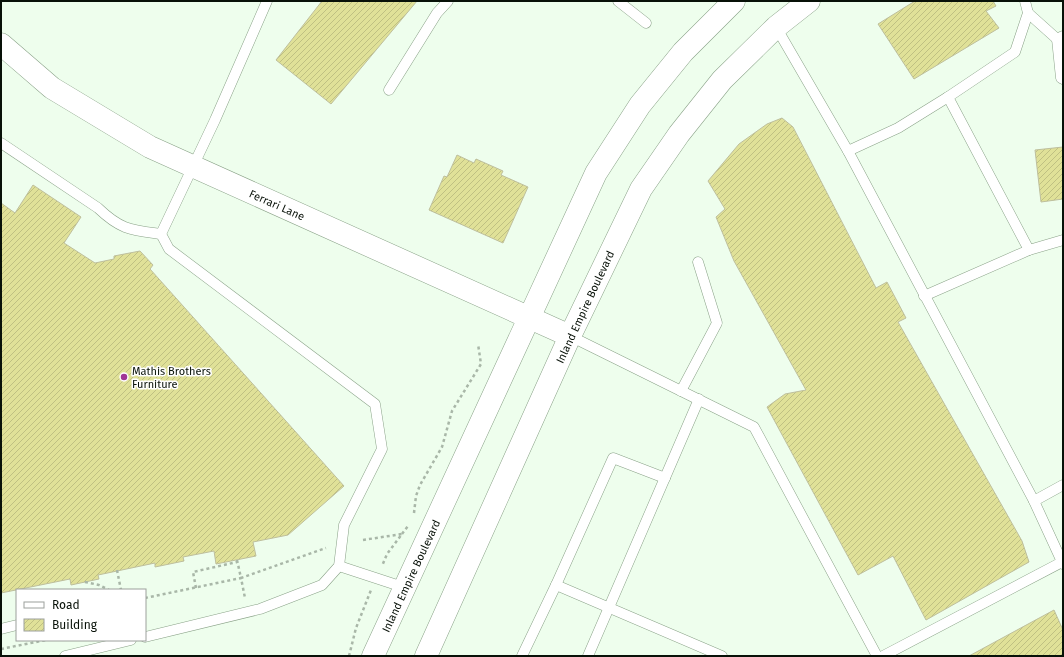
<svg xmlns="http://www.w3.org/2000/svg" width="1064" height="657" font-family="'Fira Sans',sans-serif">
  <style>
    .building { fill: url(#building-hatch); stroke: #bebf9d }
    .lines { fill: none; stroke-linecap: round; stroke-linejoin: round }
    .lane-casing { stroke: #8aa288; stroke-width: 11 }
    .secondary-casing { stroke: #8aa288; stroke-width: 23 }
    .path { stroke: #a9b7a8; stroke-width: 2.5; stroke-dasharray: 3 3; stroke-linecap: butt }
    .lane { stroke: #fff; stroke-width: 10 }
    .secondary { stroke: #fff; stroke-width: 22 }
    .poi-dot { fill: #a03596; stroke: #fff; stroke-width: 1.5 }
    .labels { text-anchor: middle; stroke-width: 3; stroke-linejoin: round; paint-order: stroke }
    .street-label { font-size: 11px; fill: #081108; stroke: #fff }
    .poi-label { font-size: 11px; fill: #081108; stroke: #fff; text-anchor: start }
  </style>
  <defs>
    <pattern id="building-hatch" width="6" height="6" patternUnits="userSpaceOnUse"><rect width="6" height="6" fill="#e0e198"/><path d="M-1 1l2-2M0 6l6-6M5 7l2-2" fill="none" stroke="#bfc082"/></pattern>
  </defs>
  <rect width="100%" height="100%" fill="#eefeed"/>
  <g class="building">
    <polygon points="322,1 417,1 331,104 276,60"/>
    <polygon points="915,1 993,1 996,6 986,11 999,28 914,79 878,24"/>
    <polygon points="782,118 793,127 876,288 887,282 906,318 898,322 1022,541 1029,562 926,620 893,556 858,575 767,407 785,394 806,390 734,261 716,217 725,209 708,181 739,144 767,124"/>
    <polygon points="1063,147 1063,199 1041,202 1035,150"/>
    <polygon points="457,155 474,163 476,159 503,171 501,175 528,187 503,243 429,210 444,176 447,177"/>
    <polygon points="33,185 81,217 64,243 95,263 114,259 114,256 140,251 153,265 150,269 344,486 288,535 253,542 256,556 216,564 214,551 183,557 184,561 155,567 155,563 98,575 99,579 71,585 70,579 1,593 1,203 15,213"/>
    <polygon points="1054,610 1063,630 1063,656 969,656"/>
  </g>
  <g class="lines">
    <defs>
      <g id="lane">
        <polyline points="618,1 646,23"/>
        <polyline points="1025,1 1028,13 1015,52 948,97 1029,250 1063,240"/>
        <polyline points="1028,13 1057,39 1063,36"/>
        <polyline points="776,27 848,151 1034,501 1063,485"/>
        <polyline points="1057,39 1061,78 1063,79"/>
        <polyline points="389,90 437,13 448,1"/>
        <path d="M1,143l97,65c23,22 33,22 63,26"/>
        <polyline points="848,151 898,128 948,97"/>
        <polyline points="924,296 1029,250"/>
        <polyline points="570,336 754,427 877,656"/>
        <polyline points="681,391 717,323 698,262"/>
        <polyline points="665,478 613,458 556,585 722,656"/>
        <polyline points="1034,501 1063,564"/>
        <polyline points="339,566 406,588"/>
        <polyline points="1,629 17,625"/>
        <polyline points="145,637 260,609 322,585 339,566 344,525 382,449 375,404 169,249 161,234 215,120 267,1"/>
        <polyline points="65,656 131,640"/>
        <polyline points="522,656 556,585"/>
        <polyline points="588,656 699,399"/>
        <polyline points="883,656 1062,562"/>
      </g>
      <g id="secondary">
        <polyline points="1,44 52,88 150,147 570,336"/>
        <polyline points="373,656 596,173 640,105 683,52 734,1"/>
        <polyline points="426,656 570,336 641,189 679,134 722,80 776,27 809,1"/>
      </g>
    </defs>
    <use href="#lane" class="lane-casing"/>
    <use href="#secondary" class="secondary-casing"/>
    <g class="path">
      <polyline points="414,513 416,496 420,485 442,447 452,411 481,364 478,344"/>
      <polyline points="402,534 408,526"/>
      <polyline points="363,540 402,534 387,554 382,566"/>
      <polyline points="237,560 241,578 326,548"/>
      <polyline points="117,570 121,590"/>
      <polyline points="85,582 99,585 109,590"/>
      <polyline points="196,588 193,572 237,562"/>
      <polyline points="145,598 241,578 245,598"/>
      <polyline points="1,649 46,640"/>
      <polyline points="349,656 356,628 371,590"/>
    </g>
    <use href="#lane" class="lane"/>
    <use href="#secondary" class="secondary"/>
  </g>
  <circle class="poi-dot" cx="124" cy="377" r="4"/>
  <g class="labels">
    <g class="street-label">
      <text transform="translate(277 205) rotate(24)" y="4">Ferrari Lane</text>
      <text transform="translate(585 307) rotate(-65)" y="4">Inland Empire Boulevard</text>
      <text transform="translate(411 576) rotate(-65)" y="4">Inland Empire Boulevard</text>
    </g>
    <g class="poi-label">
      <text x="132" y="375">Mathis Brothers<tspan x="132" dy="13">Furniture</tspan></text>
    </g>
  </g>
  <rect width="1064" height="657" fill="none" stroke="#081108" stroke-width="4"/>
  <rect x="16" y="589" width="130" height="52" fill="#ffffff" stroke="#9ca09c"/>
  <rect x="24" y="602" width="20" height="6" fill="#ffffff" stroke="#9ca09c"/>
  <text x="52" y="609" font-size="12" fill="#081108">Road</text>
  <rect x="24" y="619" width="20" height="12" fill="url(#building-hatch)" stroke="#9ca09c"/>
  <text x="52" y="629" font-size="12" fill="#081108">Building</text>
</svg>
